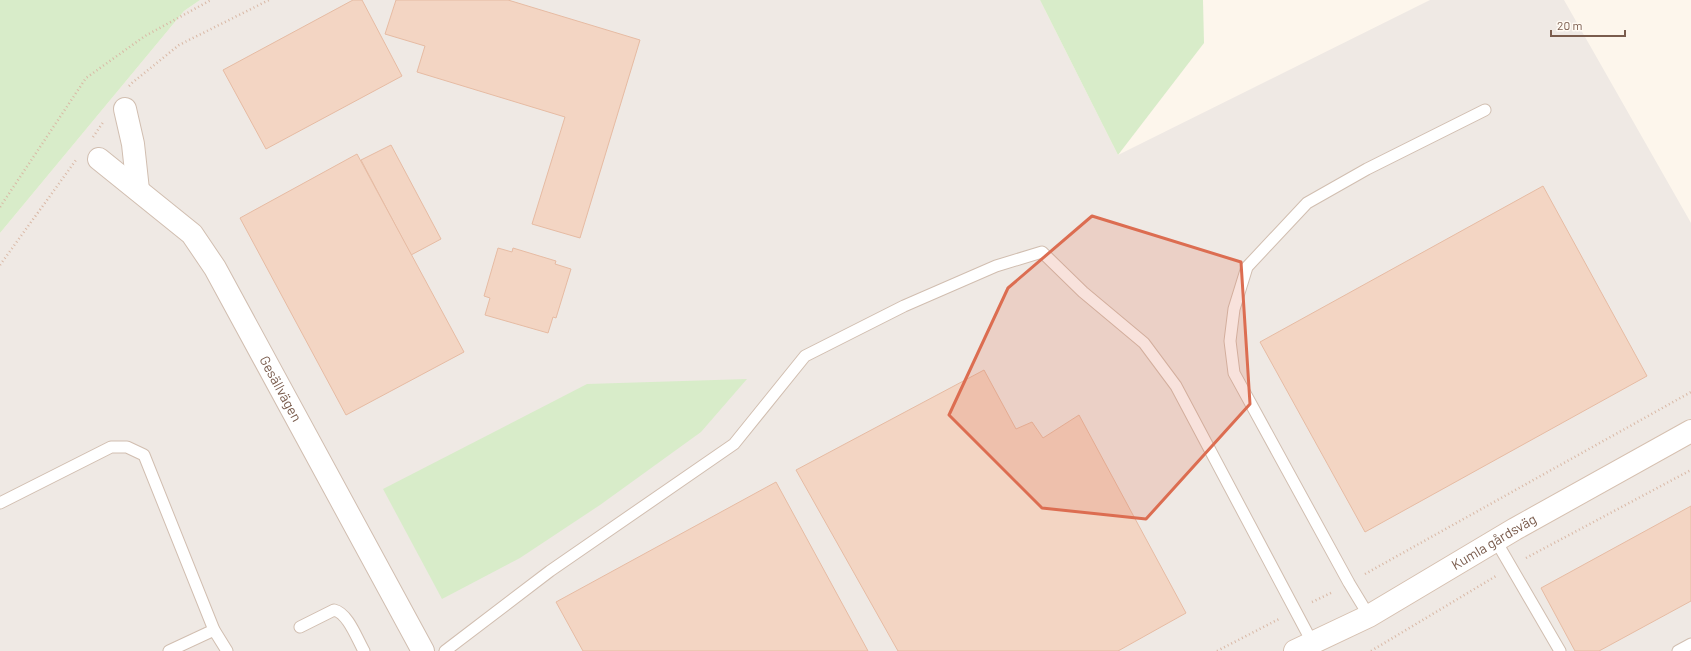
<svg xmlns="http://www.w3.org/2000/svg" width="1691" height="651" font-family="Barlow,sans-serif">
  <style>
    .industrial { fill: #efe9e4 }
    .green { fill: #d8ecc9 }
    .building { fill: #f3d5c3; stroke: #e6bba3 }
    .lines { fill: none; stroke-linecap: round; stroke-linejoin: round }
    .lane-casing { stroke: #d1beb0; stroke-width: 13 }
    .street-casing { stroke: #d1beb0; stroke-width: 24 }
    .secondary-casing { stroke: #d6c0b0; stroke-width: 24 }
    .path { stroke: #d9b8a5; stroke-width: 2.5; stroke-dasharray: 1 3; stroke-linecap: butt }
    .lane { stroke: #fff; stroke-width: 11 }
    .street { stroke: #fff; stroke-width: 22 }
    .secondary { stroke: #fff; stroke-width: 22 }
    .marked { fill: #dc6d51; fill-opacity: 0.2; stroke: #dc6d51; stroke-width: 3; stroke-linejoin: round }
    .labels { text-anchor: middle; stroke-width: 3.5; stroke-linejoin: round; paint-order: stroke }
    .street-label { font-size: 14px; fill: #7a5c4d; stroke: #fffaf3 }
  </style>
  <rect width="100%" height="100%" fill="#fdf6ec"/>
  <polygon class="industrial" points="200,0 1040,0 1118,155 1430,0 1564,0 1691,223 1691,651 0,651 0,233 184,11"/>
  <g class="green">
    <polygon points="0,0 200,0 184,11 0,233"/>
    <polygon points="1040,0 1203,0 1204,43 1118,155"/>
    <polygon points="747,379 701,432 600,505 520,558 442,599 383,489 587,384"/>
  </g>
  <g class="building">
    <polygon points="353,0 362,0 402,76 266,149 223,70"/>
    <polygon points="396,0 508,0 640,40 580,238 532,224 565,117 417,72 425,46 385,34"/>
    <polygon points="391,145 441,239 411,255 361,160"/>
    <polygon points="357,154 464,352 346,415 240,218"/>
    <polygon points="1543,186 1647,376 1365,532 1260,342"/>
    <polygon points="498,248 512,252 513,248 556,261 555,264 571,269 556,318 553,317 548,333 485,315 490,298 484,296"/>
    <polygon points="984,370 1016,429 1032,422 1043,438 1079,415 1186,613 1118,651 898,651 796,470"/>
    <polygon points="776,482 868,651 583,651 556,602"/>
    <polygon points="1691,506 1691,601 1599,651 1575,651 1541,588"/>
  </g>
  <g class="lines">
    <defs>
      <g id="lane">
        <polyline points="0,503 111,447 127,447 144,455 214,630 227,651"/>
        <polyline points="1496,541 1560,651"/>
        <polyline points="1369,616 1349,583 1234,373 1230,341 1234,309 1247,267 1307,203 1367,169 1485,110"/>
        <path d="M300,627l34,-17c14,3 23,29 30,41"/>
        <polyline points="169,651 214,630"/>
        <polyline points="445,651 550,571 734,444 805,356 904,306 996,266 1042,252 1083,292 1144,343 1176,386 1312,642"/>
        <polyline points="1678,651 1691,644"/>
      </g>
      <g id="street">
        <polyline points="125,109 133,144 138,190"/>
        <path id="s1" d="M99,159l93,75 23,34 208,383"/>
      </g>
      <g id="secondary">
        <path id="s2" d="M1295,651l74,-35 146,-87 176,-98"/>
      </g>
    </defs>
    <use href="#lane" class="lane-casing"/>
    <use href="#street" class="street-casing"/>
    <use href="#secondary" class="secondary-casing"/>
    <g class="path">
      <polyline points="129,86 132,83 179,45 269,0"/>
      <polyline points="93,137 104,121"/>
      <polyline points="0,207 86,78 145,36 211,0"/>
      <polyline points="0,265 76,160"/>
      <polyline points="1526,558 1691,470"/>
      <polyline points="1365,574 1691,392"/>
      <polyline points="1312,602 1333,592"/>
      <polyline points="1217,651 1279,619"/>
      <polyline points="1371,651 1496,576"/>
    </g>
    <use href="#lane" class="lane"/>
    <use href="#street" class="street"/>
    <use href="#secondary" class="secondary"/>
  </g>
  <path class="marked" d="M1092,216l149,46 9,142 -104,115 -104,-11 -93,-93 59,-127z"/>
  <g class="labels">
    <g class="street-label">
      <text dy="5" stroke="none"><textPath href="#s1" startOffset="298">Gesällvägen</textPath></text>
      <text dy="5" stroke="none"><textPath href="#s2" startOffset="227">Kumla gårdsväg</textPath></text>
    </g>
  </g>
  <path d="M1551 30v6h74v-6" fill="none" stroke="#7a5c4d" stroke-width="2"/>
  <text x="1557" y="30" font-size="12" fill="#7a5c4d" stroke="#fffaf3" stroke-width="3" paint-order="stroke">20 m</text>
</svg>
